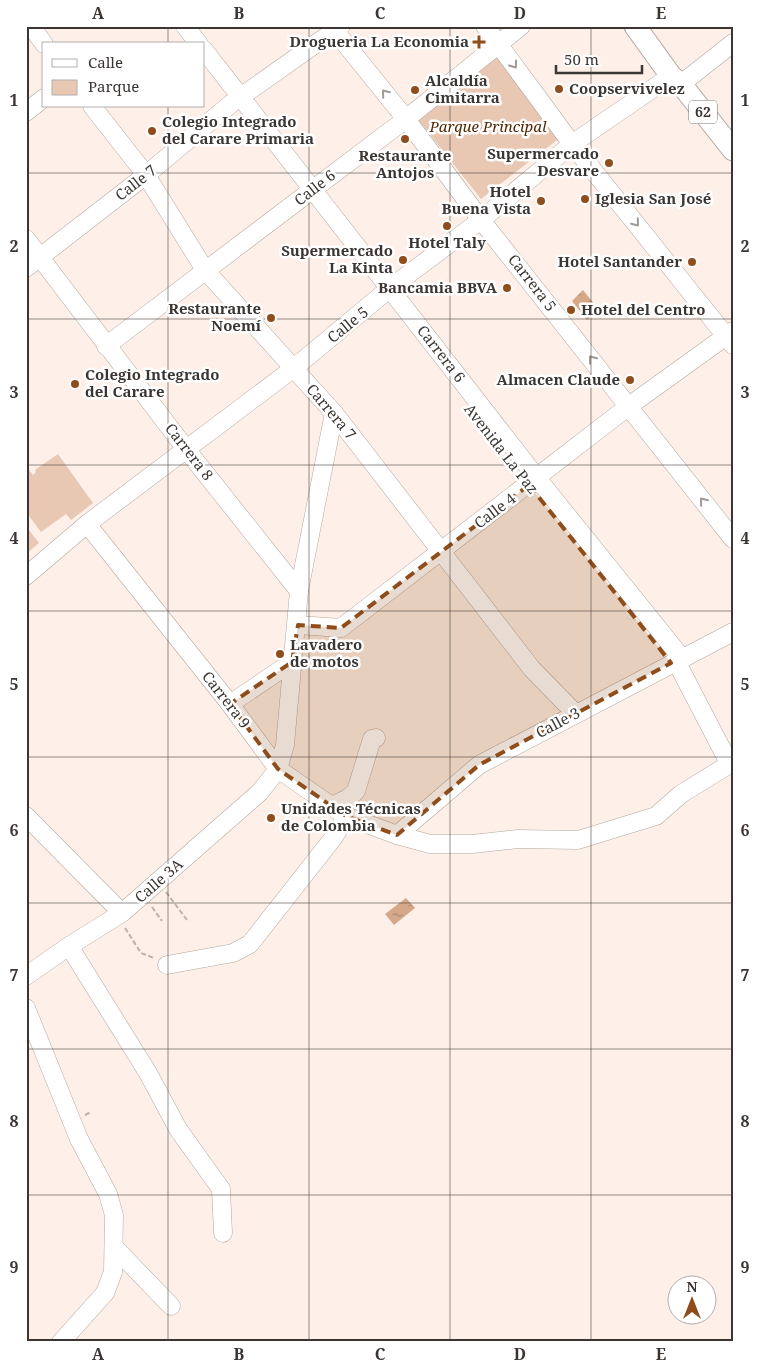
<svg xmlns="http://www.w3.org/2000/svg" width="759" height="1368" font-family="'Noto Serif',serif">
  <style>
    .green { fill: #e8c7b3 }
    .water { fill: url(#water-ripples) }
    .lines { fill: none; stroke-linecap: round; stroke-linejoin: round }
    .minor-casing { stroke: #b3a79f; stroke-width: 19 }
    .major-casing { stroke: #b3a79f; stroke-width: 23 }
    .path { stroke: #bbb0aa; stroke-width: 2; stroke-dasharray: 5 2.5; stroke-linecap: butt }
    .minor { stroke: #fff; stroke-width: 18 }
    .major { stroke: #fff; stroke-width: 21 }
    .oneway { stroke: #9d9a99 }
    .marked { fill: #8e4d1a; fill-opacity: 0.2; stroke: #8e4d1a; stroke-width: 4; stroke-dasharray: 10 6; stroke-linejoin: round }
    .grid { fill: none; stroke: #3b3633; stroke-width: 1; stroke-opacity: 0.55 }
    .poi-dot { fill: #8e4d1a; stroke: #fff; stroke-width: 2 }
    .labels { text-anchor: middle; stroke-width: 5; stroke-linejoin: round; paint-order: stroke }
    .shield { fill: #fff; stroke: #767270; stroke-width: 1 }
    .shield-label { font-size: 14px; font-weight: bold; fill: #3b3633 }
    .poi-label { font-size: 15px; font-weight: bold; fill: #3b3633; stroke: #fff; text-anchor: end }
    .park-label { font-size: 15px; font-style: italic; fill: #532704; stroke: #fff }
    .street-label { font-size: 15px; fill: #3b3633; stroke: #fff }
    .neatline { fill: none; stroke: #3b3633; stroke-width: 2 }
    .grid-label { font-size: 16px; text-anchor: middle; font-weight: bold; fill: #3b3633 }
  </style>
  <defs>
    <pattern id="water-ripples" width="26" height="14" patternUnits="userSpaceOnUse" patternTransform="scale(1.25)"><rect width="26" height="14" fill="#d6a88a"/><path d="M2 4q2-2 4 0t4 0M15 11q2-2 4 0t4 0" fill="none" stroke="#af8a71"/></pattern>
  </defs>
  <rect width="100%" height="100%" fill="#fef0e8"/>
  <g class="green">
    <polygon points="496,55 561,137 481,199 416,117"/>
    <polygon points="58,454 93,503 71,520 66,514 41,532 26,512 26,466 33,475 36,472 35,470"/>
    <polygon points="26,526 39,543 26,554"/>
  </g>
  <g class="water">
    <polygon points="583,290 599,310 587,320 572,301"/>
    <polygon points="406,898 415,908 394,925 385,914"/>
  </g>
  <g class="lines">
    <defs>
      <g id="minor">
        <polyline points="31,26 44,44"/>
        <polyline points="185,26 199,44"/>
        <polyline points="331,26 406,119 481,220 733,539"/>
        <polyline points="485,26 572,144 733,345"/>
        <polyline points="204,50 537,478 681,657"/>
        <polyline points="681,84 733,43"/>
        <polyline points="92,106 146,175 205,270 334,413 532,669 576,714"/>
        <polyline points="26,112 44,98"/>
        <polyline points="26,239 186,449 299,591"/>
        <polyline points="26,268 146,175 232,103 341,26"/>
        <polyline points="106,346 406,119 521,26"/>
        <polyline points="87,524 230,704 278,769 346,816 397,835 430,844 472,844 518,839 578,840 656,816 681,794 733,762"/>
        <polyline points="26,576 87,524 294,368 390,288 481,220 572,144 671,76"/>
        <polyline points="298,625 341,628 629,406 733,331"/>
        <polyline points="676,661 729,763"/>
        <polyline points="230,704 292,662"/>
        <polyline points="331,806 347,799 356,791 372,739 376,738"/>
        <polyline points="26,816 122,913"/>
        <polyline points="397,835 479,765 733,632"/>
        <polyline points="69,946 148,1073 178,1129 221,1189 223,1233"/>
        <polyline points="167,965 233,953 250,944 334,837 346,816"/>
        <polyline points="26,976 69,946 122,913 260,792 278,769 285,745 299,591 334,413"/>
        <polyline points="26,1008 79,1139 108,1194 114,1215 113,1272 105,1293 61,1342"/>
        <polyline points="115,1248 171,1306"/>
      </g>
      <polyline id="major" points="635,26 671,76 681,84 733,150"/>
    </defs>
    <use href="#minor" class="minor-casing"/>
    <use href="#major" class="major-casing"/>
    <g class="path">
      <polyline points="166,892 187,920"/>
      <polyline points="152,907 162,921"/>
      <polyline points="125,928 141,953 154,958"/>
      <polyline points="85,1115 91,1112"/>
    </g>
    <use href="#minor" class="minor"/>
    <use href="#major" class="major"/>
  </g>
  <defs><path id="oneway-chevron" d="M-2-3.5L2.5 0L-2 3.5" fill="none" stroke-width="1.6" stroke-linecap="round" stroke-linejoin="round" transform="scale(1.25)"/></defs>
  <g class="oneway">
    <use href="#oneway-chevron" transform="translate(514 65) rotate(54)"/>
    <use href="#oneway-chevron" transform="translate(385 93) rotate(-129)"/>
    <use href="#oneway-chevron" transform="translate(636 223) rotate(51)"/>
    <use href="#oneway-chevron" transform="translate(592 359) rotate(-128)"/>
    <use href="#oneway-chevron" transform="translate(703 501) rotate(-128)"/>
  </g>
  <path class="marked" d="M529,485l142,178 -192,102 -82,70 -51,-19 -68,-47 -48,-65 62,-42 6,-37 43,3z"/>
  <path class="grid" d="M168,26v18M309,26v1316M450,26v1316M591,26v1316M168,106v1236M26,173h707M26,319h707M26,465h707M26,611h707M26,757h707M26,903h707M26,1049h707M26,1195h707"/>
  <g class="poi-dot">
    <path d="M476.5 34.5h5v5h5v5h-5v5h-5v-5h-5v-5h5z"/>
    <circle cx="559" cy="89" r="5"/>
    <circle cx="415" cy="90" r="5"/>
    <circle cx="152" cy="131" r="5"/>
    <circle cx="405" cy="139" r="5"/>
    <circle cx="609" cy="163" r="5"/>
    <circle cx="585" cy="199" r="5"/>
    <circle cx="541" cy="201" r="5"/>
    <circle cx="447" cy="226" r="5"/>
    <circle cx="403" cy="260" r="5"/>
    <circle cx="692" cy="262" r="5"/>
    <circle cx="507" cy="288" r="5"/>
    <circle cx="571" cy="310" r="5"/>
    <circle cx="271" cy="318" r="5"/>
    <circle cx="630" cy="380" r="5"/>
    <circle cx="75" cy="384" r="5"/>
    <circle cx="280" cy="654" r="5"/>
    <circle cx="271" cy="818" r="5"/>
  </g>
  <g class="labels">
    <rect class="shield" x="689" y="100.5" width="28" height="23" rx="4"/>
    <g class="shield-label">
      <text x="703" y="117">62</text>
    </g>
    <g class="poi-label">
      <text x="469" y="47">Drogueria La Economia</text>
      <text x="425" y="86" text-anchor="start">Alcaldía<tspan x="425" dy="17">Cimitarra</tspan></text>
      <text x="569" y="94" text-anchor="start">Coopservivelez</text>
      <text x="162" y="127" text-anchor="start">Colegio Integrado<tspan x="162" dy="17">del Carare Primaria</tspan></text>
      <text x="599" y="159">Supermercado<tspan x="599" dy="17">Desvare</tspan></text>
      <text x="405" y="161" text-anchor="middle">Restaurante<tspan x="405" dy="17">Antojos</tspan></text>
      <text x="531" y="197">Hotel<tspan x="531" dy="17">Buena Vista</tspan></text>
      <text x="595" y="204" text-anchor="start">Iglesia San José</text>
      <text x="447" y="248" text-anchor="middle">Hotel Taly</text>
      <text x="393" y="256">Supermercado<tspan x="393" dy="17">La Kinta</tspan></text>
      <text x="682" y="267">Hotel Santander</text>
      <text x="497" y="293">Bancamia BBVA</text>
      <text x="261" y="314">Restaurante<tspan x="261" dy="17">Noemí</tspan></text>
      <text x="581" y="315" text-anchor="start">Hotel del Centro</text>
      <text x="85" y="380" text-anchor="start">Colegio Integrado<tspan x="85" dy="17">del Carare</tspan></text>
      <text x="620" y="385">Almacen Claude</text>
      <text x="290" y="650" text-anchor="start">Lavadero<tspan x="290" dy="17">de motos</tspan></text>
      <text x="281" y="814" text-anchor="start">Unidades Técnicas<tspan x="281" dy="17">de Colombia</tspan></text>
    </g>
    <g class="park-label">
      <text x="488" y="132">Parque Principal</text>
    </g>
    <g class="street-label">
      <text transform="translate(136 183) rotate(-38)" y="5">Calle 7</text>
      <text transform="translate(315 188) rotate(-38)" y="5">Calle 6</text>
      <text transform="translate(532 283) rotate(52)" y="5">Carrera 5</text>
      <text transform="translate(348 325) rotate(-39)" y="5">Calle 5</text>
      <text transform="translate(441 354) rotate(52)" y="5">Carrera 6</text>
      <text transform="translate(331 412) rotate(50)" y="5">Carrera 7</text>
      <text transform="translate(501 449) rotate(52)" y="5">Avenida La Paz</text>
      <text transform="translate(189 452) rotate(52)" y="5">Carrera 8</text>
      <text transform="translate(495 511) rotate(-37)" y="5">Calle 4</text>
      <text transform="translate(226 700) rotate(52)" y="5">Carrera 9</text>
      <text transform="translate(558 723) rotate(-28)" y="5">Calle 3</text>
      <text transform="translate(159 881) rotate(-41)" y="5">Calle 3A</text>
    </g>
  </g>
  <rect width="759" height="1368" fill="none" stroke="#ffffff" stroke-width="55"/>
  <rect x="42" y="42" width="162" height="65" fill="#ffffff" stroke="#b1afad"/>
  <rect x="52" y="59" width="25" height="8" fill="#ffffff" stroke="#b1afad"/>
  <text x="88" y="68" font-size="15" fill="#3b3633">Calle</text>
  <rect x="52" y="80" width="25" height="15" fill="#e8c7b3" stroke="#b1afad"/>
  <text x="88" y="92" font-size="15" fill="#3b3633">Parque</text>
  <g transform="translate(692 1300)"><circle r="24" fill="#ffffff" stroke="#b1afad"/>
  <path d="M0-4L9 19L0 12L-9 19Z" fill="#8e4d1a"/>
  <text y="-8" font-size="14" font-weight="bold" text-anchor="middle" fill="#3b3633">N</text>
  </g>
  <path d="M556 65v8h86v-8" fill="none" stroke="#3b3633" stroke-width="2.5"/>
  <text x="564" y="65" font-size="15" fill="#3b3633" stroke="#ffffff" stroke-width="4" paint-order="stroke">50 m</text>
  <rect x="28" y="28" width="704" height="1312" class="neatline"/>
  <g class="grid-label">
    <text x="98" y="19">A</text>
    <text x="239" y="19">B</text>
    <text x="380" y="19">C</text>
    <text x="520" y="19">D</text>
    <text x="661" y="19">E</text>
    <text x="14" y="106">1</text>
    <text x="745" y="106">1</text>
    <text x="14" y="252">2</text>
    <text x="745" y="252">2</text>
    <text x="14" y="398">3</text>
    <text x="745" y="398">3</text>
    <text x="14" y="544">4</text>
    <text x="745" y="544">4</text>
    <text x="14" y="690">5</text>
    <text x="745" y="690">5</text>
    <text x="14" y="836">6</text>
    <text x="745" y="836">6</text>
    <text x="14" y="981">7</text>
    <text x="745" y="981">7</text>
    <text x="14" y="1127">8</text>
    <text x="745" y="1127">8</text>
    <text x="14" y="1273">9</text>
    <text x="745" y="1273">9</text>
    <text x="98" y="1360">A</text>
    <text x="239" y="1360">B</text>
    <text x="380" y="1360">C</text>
    <text x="520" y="1360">D</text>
    <text x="661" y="1360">E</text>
  </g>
</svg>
